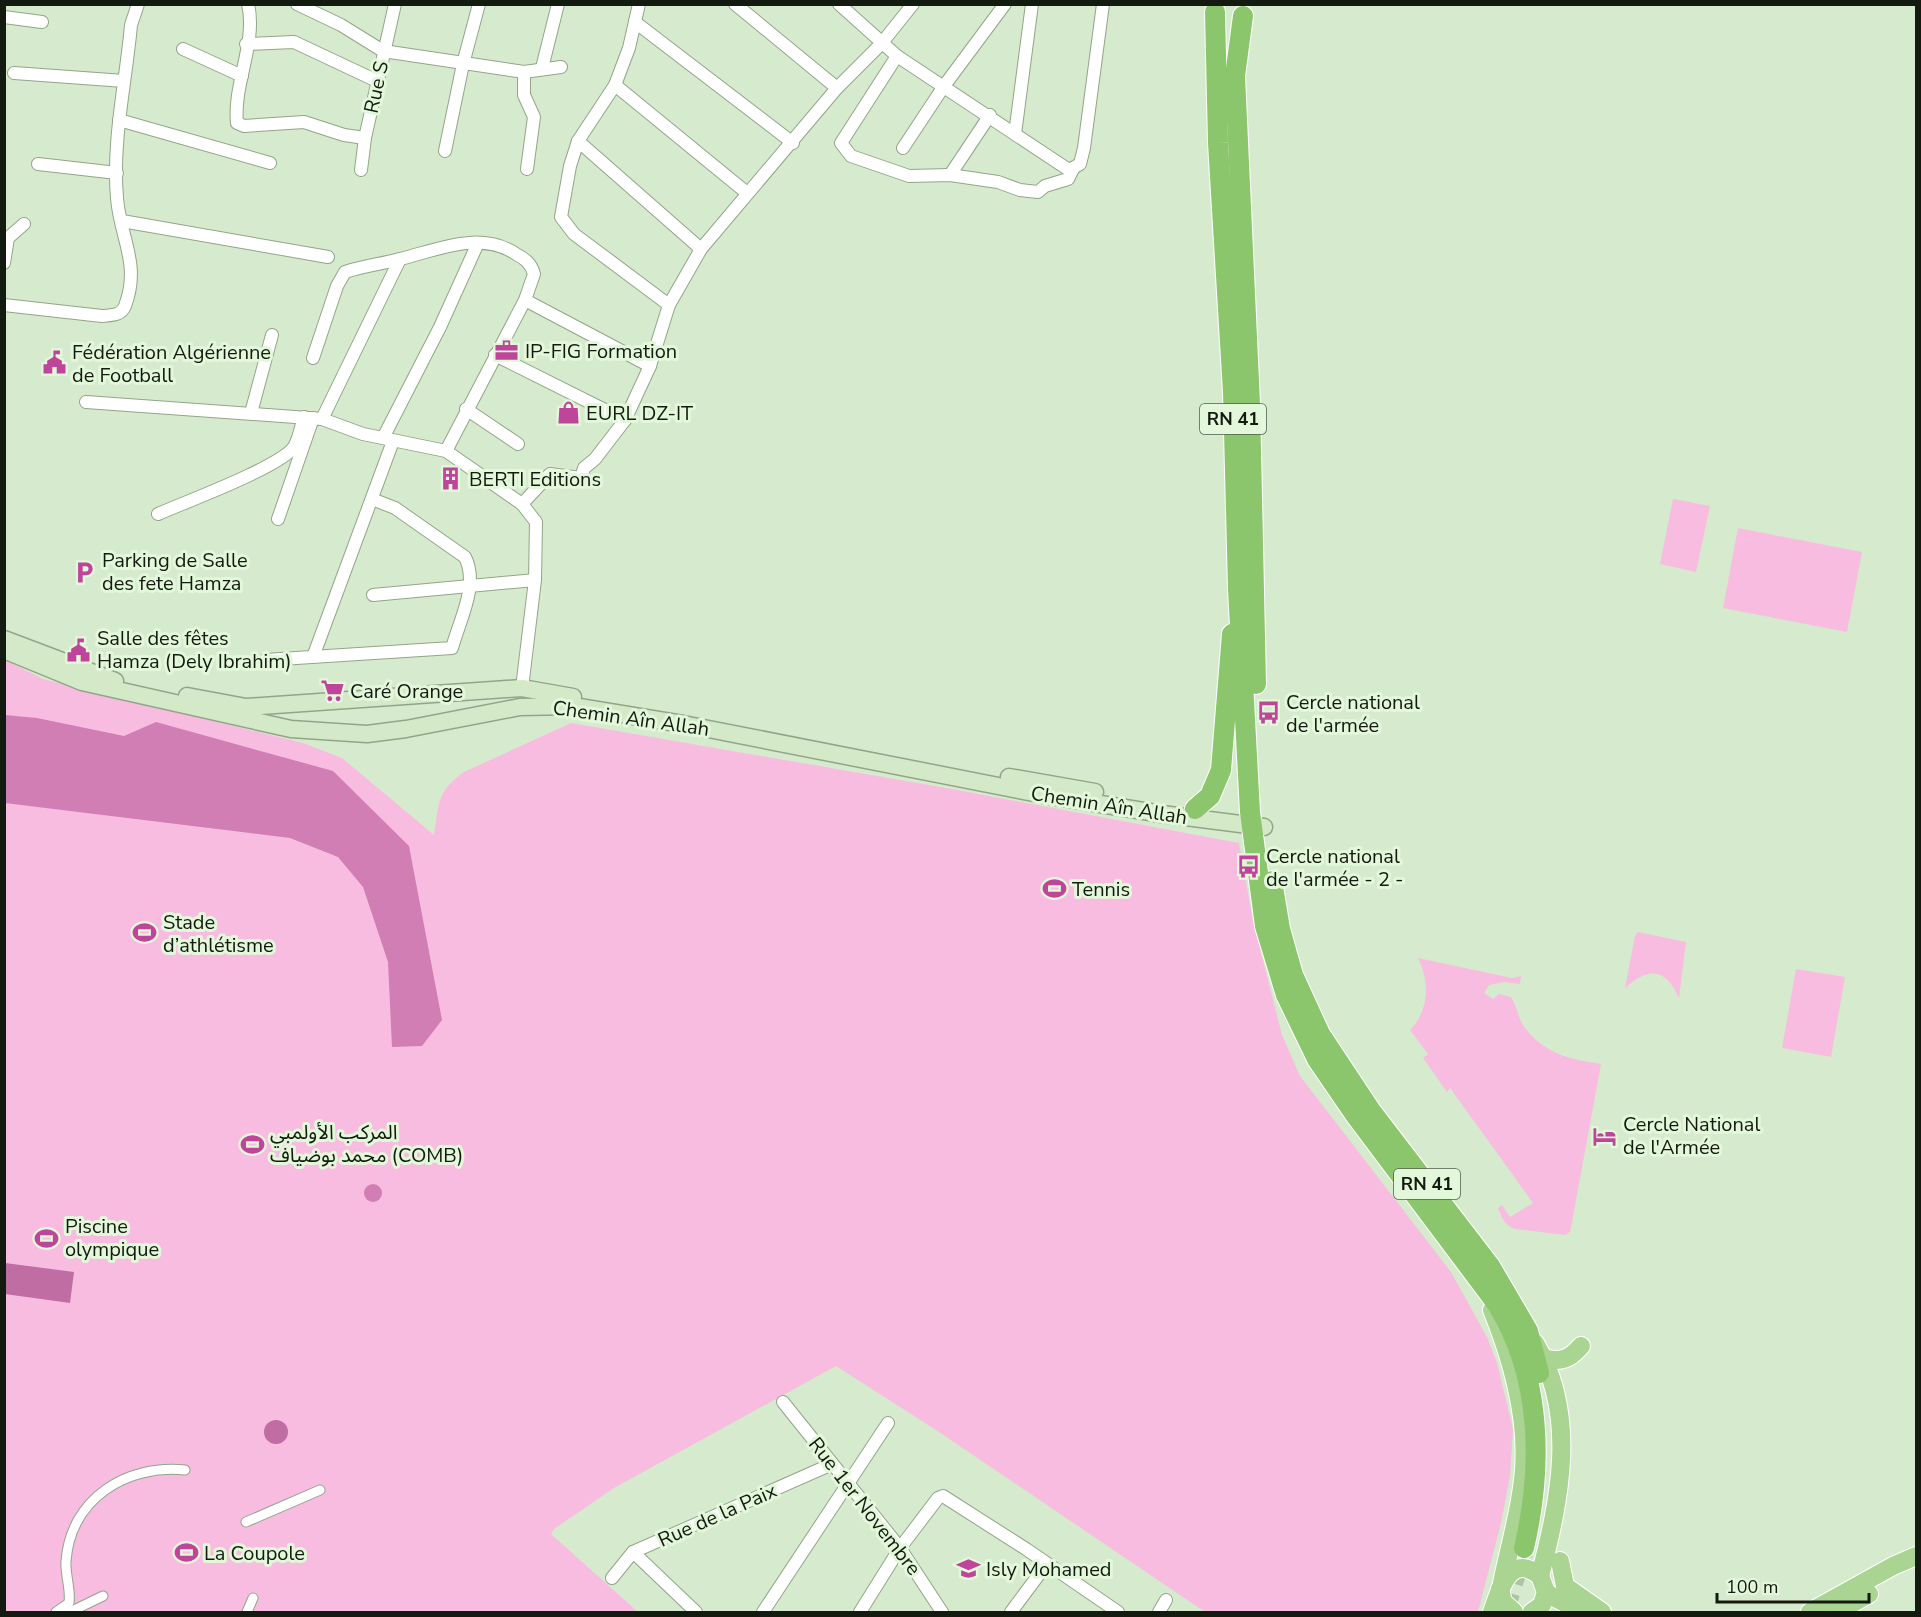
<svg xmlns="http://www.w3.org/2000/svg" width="1921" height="1617" font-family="'Nunito Sans','Noto Sans Arabic',sans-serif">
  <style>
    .green { fill: #f8bce0 }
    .forest { fill: #d17eb4 }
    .water { fill: #bf6da2 }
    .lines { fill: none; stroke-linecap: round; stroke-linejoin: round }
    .trunk-tunnel { stroke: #afc1a7; stroke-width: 20; stroke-dasharray: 20 10; stroke-linecap: butt }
    .pedestrian-casing { stroke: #92a589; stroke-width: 11 }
    .minor-casing { stroke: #92a589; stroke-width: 14 }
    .secondary-casing { stroke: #92a589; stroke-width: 19 }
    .primary-casing { stroke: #fff; stroke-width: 20 }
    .trunk-casing { stroke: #fff; stroke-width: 22 }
    .pedestrian { stroke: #fff; stroke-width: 9 }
    .minor { stroke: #fff; stroke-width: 12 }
    .secondary { stroke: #d4e9c8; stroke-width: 16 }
    .primary { stroke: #a9d491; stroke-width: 18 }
    .trunk { stroke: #8cc66c; stroke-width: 20 }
    .labels { text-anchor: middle; stroke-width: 6; stroke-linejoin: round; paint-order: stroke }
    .shield { fill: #e3f8da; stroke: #515d4d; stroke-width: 1.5 }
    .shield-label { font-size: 18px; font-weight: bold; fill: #131a10 }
    .street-label { font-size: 20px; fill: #131a10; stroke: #e3f8da }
    .poi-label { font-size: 20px; fill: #131a10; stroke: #e3f8da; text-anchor: start }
  </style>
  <rect width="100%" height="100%" fill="#d6ebcd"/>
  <g class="green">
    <polygon points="1673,499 1710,506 1696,572 1660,564"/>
    <polygon points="1738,528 1862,552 1847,632 1723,608"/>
    <path d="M5,660l38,19 260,64 39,15 92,77c6,-32 1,-42 30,-63l107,-49 381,66 287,54 14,78 29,114 18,41 151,196 36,65 10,26 16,66 -3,47 -9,47 -23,89h-273l-266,-180 -103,-66 -222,122 -60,41 -3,5 87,78h-633z"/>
    <path d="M1638,932l48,10 -7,56c-13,-29 -29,-32 -54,-10l10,-52z"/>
    <path d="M1418,958l94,20 9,-2 -1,8 -16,-2 -15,3 -5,8 9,6 6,-5 12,3c6,9 7,22 14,31 20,26 44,31 76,36l-29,158 -2,10 -5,3 -50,-6c-9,-3 -14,-11 -17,-21l4,-3 8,12 23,-14 -83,-115 -3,4 -24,-34 5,-4 -18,-24c19,-20 20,-47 8,-72z"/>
    <polygon points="1796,969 1845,977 1831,1057 1782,1048"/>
  </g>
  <g class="forest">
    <polygon points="5,715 37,718 124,736 156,722 333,771 409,846 442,1020 422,1046 392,1047 388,962 363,887 338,857 290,838 5,803"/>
    <circle cx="373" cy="1193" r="9"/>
  </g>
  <g class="water">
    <polygon points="5,1263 74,1272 70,1303 5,1294"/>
    <circle cx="276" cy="1432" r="12"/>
  </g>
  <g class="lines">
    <polyline class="trunk-tunnel" points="1504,1612 1524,1548"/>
    <defs>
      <g id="pedestrian">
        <polyline points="246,1522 320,1490"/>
        <path d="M56,1612l13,-9c2,-14 -4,-28 -3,-42 5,-63 61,-97 119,-91"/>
        <polyline points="70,1612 103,1596"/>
        <polyline points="247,1612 253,1598"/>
      </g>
      <g id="minor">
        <path d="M248,4c9,39 -15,80 -11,119l7,3 60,-4 40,13 21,3"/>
        <polyline points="297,4 341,25 383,51 524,72 561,67"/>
        <polyline points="639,4 629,48 615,85 578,141 570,166 561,217 574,234 669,305"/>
        <polyline points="735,4 837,88"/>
        <polyline points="839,4 897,56 1069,170 1080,164 1084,148 1103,4"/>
        <polyline points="4,17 42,22"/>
        <polyline points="635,22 793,143"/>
        <polyline points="246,44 294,42 377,81"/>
        <polyline points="183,49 242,76"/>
        <polyline points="897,56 841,143 851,156 909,176 950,175 998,182 1020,190 1038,192 1045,186 1068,179 1073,169"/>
        <polyline points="542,68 558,4"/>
        <polyline points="524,72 524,95 534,117 527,169"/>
        <polyline points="14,73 124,81"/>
        <polyline points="615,85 747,193"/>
        <polyline points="119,120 270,163"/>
        <polyline points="1015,134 1032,4"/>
        <polyline points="578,141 701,249"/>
        <polyline points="903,148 944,86 1005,4"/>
        <polyline points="445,151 463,64 479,4"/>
        <polyline points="38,164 117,173"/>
        <polyline points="361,170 365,138 395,4"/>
        <polyline points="950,175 990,115"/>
        <polyline points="122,221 328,257"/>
        <polyline points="4,263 8,238 24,224"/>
        <polyline points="525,300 650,366"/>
        <path d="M4,305l98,11c9,-1 19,0 23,-10 16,-42 -5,-68 -8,-108 -5,-58 9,-116 14,-173l7,-21"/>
        <polyline points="495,355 625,420"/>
        <path d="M313,358l24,-72 8,-14c19,-6 36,-8 55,-13 37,-9 80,-29 116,-5 9,5 15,9 18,20l-9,26 -79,151"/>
        <polyline points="86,402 322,419 363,434 446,451 522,504 536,522 535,580 522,688"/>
        <polyline points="466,409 518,444"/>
        <polyline points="251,413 272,335"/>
        <polyline points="322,419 400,259"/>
        <polyline points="383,438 440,327 478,243"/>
        <polyline points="522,504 550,474 581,478 584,468 595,459 625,420 650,366 669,305 701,249 837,88 881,44 913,4"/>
        <path d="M158,514c27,-12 122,-47 136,-67 5,-8 7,-21 10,-30"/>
        <polyline points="278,519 313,418"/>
        <polyline points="373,595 535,580"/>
        <polyline points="313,657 393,441"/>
        <path d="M265,660l187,-12c8,-29 27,-63 13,-91l-70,-49 -23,-9"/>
        <polyline points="783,1402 900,1548 942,1612"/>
        <polyline points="633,1552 696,1612"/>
        <polyline points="612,1578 633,1552 832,1464"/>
        <polyline points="763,1612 888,1423"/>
        <polyline points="860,1612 900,1548 938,1498 943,1496 1026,1549 1118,1612"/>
        <polyline points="1011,1612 1046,1565"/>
        <polyline points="1159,1612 1166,1600"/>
      </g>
      <g id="secondary">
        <polyline points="4,639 115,681"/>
        <polyline points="4,650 82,682 291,729 367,734 406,729 520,707 573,706 683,724 1039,794 1162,814 1264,827"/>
        <polyline points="187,696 246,707 522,688 573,697"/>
        <polyline points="1009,777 1095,792"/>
      </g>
      <g id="primary">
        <path d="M1492,1310c21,52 38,114 31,170 -4,35 -14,69 -21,103"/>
        <path d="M1535,1343c43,72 25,156 5,233"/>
        <path d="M1544,1358c16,5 26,1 37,-12"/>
        <polyline points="1560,1561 1565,1586 1602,1612"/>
        <polyline points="1500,1589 1503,1602 1514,1612"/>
        <polyline points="1546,1593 1582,1612"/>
        <path d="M1492,1612c8,-21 17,-61 48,-36l6,16 -4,13 -10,7"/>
        <polyline points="1810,1612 1893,1566 1916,1556"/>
        <polyline points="1837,1612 1869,1594"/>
      </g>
      <g id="trunk">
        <path d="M1215,12l3,131 15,249 5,197 12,223 15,114 21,69 31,64 39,57 141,188c45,73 46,163 27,244"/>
        <polyline points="1243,16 1235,76 1250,403 1256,684"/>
        <polyline points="1195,809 1210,796 1221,770 1232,634"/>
        <polyline points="1272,881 1280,929 1293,975 1320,1034 1371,1111 1490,1266 1528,1331 1539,1373"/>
      </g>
    </defs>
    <use href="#pedestrian" class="pedestrian-casing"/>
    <use href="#minor" class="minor-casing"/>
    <use href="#secondary" class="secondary-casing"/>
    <use href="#primary" class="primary-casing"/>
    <use href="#trunk" class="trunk-casing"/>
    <use href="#pedestrian" class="pedestrian"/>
    <use href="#minor" class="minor"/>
    <use href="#secondary" class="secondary"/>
    <use href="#primary" class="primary"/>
    <use href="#trunk" class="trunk"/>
  </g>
  <defs>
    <symbol id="office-bare" viewBox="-9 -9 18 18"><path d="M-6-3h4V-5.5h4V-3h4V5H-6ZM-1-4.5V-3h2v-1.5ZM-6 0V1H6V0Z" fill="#be4599" stroke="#e3f8da" stroke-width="2.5" paint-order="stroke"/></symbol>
    <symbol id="civic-bare" viewBox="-9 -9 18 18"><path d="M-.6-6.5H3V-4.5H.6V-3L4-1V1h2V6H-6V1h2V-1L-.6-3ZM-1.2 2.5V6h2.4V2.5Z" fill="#be4599" stroke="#e3f8da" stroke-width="2.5" paint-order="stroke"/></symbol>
    <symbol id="shop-bare" viewBox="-9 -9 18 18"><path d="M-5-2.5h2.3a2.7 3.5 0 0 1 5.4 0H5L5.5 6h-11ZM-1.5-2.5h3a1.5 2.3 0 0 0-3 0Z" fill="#be4599" stroke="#e3f8da" stroke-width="2.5" paint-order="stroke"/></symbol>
    <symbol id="building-bare" viewBox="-9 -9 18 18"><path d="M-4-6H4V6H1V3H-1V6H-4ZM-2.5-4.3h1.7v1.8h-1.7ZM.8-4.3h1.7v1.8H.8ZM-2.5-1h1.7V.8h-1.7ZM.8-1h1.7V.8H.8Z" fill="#be4599" stroke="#e3f8da" stroke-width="2.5" paint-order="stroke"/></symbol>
    <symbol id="parking-bare" viewBox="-9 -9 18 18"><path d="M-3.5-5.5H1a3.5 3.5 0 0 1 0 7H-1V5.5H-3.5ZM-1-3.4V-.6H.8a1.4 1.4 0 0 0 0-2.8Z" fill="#be4599" stroke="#e3f8da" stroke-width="2.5" paint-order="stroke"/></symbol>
    <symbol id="supermarket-bare" viewBox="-9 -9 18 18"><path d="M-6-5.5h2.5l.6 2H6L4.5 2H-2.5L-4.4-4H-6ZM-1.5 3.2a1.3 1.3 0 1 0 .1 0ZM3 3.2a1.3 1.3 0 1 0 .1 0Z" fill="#be4599" stroke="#e3f8da" stroke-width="2.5" paint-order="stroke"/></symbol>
    <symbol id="bus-bare" viewBox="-9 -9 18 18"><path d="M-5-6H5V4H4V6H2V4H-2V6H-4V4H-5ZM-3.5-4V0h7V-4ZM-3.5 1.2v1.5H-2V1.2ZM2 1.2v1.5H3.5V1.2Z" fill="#be4599" stroke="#e3f8da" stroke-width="2.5" paint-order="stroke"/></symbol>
    <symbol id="stadium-bare" viewBox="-9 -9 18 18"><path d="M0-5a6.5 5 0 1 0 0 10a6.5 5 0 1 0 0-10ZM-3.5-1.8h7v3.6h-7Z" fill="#be4599" stroke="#e3f8da" stroke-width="2.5" paint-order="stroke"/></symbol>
    <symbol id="hotel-bare" viewBox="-9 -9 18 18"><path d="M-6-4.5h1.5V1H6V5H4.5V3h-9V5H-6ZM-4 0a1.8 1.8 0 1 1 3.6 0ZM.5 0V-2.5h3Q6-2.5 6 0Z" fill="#be4599" stroke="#e3f8da" stroke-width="2.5" paint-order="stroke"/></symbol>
    <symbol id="school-bare" viewBox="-9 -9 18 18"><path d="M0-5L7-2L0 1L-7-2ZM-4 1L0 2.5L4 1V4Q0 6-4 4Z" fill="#be4599" stroke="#e3f8da" stroke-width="2.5" paint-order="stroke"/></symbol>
  </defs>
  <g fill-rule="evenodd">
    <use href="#office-bare" x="490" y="334" width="33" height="33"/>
    <use href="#civic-bare" x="38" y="346" width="33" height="33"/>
    <use href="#shop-bare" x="552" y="396" width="33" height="33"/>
    <use href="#building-bare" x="434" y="462" width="33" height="33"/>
    <use href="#parking-bare" x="68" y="556" width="33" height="33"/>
    <use href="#civic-bare" x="62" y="634" width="33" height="33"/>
    <use href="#supermarket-bare" x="316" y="674" width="33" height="33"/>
    <use href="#bus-bare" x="1252" y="696" width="33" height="33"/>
    <use href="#bus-bare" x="1232" y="850" width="33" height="33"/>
    <use href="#stadium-bare" x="1038" y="872" width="33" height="33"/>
    <use href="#stadium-bare" x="128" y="916" width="33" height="33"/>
    <use href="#hotel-bare" x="1588" y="1120" width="33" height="33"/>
    <use href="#stadium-bare" x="236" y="1128" width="33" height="33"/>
    <use href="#stadium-bare" x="30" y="1222" width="33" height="33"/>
    <use href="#stadium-bare" x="170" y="1536" width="33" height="33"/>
    <use href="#school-bare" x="952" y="1552" width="33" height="33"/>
  </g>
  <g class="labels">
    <g class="shield">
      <rect x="1200" y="404" width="66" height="30" rx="4.5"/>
      <rect x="1394" y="1169" width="66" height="30" rx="4.5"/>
    </g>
    <g class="shield-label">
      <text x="1233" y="425">RN 41</text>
      <text x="1427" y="1190">RN 41</text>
    </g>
    <g class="street-label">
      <text transform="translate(376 87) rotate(-78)" y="7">Rue S</text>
      <text transform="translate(631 718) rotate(8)" y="7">Chemin Aîn Allah</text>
      <text transform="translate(1109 805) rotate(9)" y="7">Chemin Aîn Allah</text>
      <text transform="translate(865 1506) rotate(52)" y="7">Rue 1er Novembre</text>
      <text transform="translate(717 1515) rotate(-24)" y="7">Rue de la Paix</text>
    </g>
    <g class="poi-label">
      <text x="525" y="358">IP-FIG Formation</text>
      <text x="72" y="359">Fédération Algérienne<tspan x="72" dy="23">de Football</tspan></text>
      <text x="586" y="420">EURL DZ-IT</text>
      <text x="469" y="486">BERTI Editions</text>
      <text x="102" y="567">Parking de Salle<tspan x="102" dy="23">des fete Hamza</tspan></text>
      <text x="97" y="645">Salle des fêtes<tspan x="97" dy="23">Hamza (Dely Ibrahim)</tspan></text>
      <text x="350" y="698">Caré Orange</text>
      <text x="1286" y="709">Cercle national<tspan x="1286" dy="23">de l'armée</tspan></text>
      <text x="1266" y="863">Cercle national<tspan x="1266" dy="23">de l'armée - 2 -</tspan></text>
      <text x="1072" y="896">Tennis</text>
      <text x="163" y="929">Stade<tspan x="163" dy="23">d’athlétisme</tspan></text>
      <text x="1623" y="1131">Cercle National<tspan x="1623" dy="23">de l'Armée</tspan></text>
      <text x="270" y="1139">المركب الأولمبي<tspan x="270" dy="23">محمد بوضياف (COMB)</tspan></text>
      <text x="65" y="1233">Piscine<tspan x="65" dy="23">olympique</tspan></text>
      <text x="204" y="1560">La Coupole</text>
      <text x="986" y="1576">Isly Mohamed</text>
    </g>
  </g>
  <rect width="1921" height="1617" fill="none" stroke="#131a10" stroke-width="12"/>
  <path d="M1717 1593v9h152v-9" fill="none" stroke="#131a10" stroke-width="3"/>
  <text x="1726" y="1593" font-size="18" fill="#131a10" stroke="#e3f8da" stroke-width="4.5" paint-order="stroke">100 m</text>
</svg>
